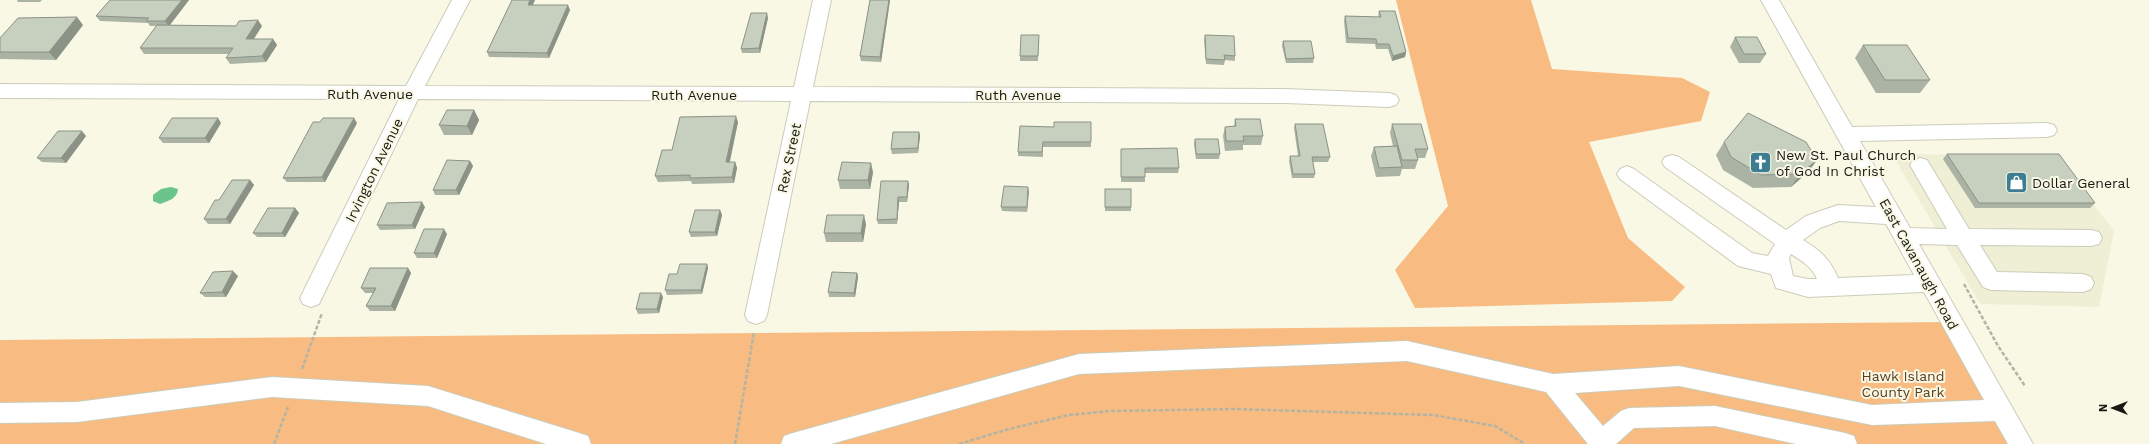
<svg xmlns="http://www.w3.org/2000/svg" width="2149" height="444" font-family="'Work Sans',sans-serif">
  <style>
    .built { fill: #eeefd4 }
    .green { fill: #f8bb81 }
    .water { fill: #6bc489 }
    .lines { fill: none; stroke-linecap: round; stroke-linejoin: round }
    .minor-casing { stroke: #cbccb9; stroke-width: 2 }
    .path { stroke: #b3b4a4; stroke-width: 2.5; stroke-dasharray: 4 2; stroke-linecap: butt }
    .minor { fill: #fff; fill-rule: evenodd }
    .wall { fill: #abb3a4 }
    .shaded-wall { fill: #8b9286 }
    .building { fill: #c7d0bf; stroke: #8b9286 }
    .labels { text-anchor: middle; stroke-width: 4; stroke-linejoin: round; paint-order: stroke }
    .street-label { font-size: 14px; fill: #191a13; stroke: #f8f8e5 }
    .poi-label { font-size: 14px; fill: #191a13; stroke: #f8f8e5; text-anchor: start }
    .park-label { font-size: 14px; fill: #5c3e20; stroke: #f8f8e5 }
  </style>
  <rect width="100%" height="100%" fill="#f8f8e5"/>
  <polygon class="built" points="1892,154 2056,156 2114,231 2099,307 1980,304"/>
  <g class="green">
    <polygon points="1396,0 1531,0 1552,69 1682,78 1710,92 1701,121 1589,142 1628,238 1685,287 1672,301 1415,308 1395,270 1448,206"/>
    <polygon points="1953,322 2023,444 0,444 0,340"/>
  </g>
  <path class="water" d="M171,187l7,2c-1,10 -10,12 -18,15l-7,-3v-6l8,-6z"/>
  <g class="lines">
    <defs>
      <g id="minor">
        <polygon points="452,0 470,0 425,86 794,87 813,0 831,0 813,87 1285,89 1389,93 1396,95 1399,100 1396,105 1389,107 1285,103 810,101 767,315 764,321 756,324 748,321 745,315 791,101 418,99 319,304 311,307 303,304 300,298 399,99 0,98 0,84 406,86"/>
        <path d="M1761,0h18l73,127 195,-4 7,2 3,5 -3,5 -7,2 -187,4 50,87 37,1 -37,-64 3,-5 7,-2 7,2 42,69 122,1 8,2 3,6 -3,6 -8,2 -111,-1 17,27 86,2 8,3 3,6 -3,6 -8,3 -92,-2 -8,-3 -26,-42 -38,-1 114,200h-25l-13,-23 -123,4 -193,-39 -104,7 28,33 18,-15 8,-3 86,-2 130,27 9,3 3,8h-61l-81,-18 -81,2 -18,16h-28l-42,-52 -139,-31 -328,13 -248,70h-50l3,-8 9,-3 286,-79 328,-13 146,33 126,-8 193,39 112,-5 -60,-108 -116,5 -32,-9 -5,-14 -33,-8 -118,-87 -3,-5 3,-5 7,-3 7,3 118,84 16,3 7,-12 -110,-77 -3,-5 3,-5 7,-2 7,2 107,73 20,-14 32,-11 38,2zM1839,221l47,3 28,51 -76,3c-8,-19 -18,-28 -35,-38l17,-12zM1791,254c11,7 21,13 26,25h-9l-15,-3 -4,-18z"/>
        <polygon points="272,377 428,386 579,433 588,436 591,444 546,444 428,406 272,397 77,422 0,423 0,403 77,402"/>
      </g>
    </defs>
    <use href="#minor" class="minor-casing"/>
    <g class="path">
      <polyline points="1964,284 1998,346 2025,386"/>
      <polyline points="302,369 322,313"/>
      <polyline points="274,444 288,407"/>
      <polyline points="735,444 754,332"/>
      <polyline points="959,444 1009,429 1069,415 1110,411 1234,409 1433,415 1495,426 1525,444"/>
    </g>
    <use href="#minor" class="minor"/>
  </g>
  <g class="wall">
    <polygon points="17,0 42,0 40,2 18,2"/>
    <polygon points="110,0 189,0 170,25 262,26 253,39 273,39 277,45 266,62 230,64 226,58 229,54 144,54 140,48 157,26 150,26 148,23 100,21 96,16"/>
    <polygon points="512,0 535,0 533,5 570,10 549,58 489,57 487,52"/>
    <polygon points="870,0 890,0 881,62 861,61 860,56"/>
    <polygon points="1379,11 1406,52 1405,57 1392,61 1388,49 1376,49 1375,44 1346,43 1344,21 1345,16 1378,17"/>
    <polygon points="768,18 760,53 742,53 741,49"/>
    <polygon points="83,25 56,60 0,59 0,38"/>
    <polygon points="1205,35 1235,56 1235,61 1225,60 1224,65 1206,64 1204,40"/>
    <polygon points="1735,37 1766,54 1760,63 1739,63 1730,47"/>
    <polygon points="1039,40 1038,61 1020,61 1020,56"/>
    <polygon points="1283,41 1314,58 1313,63 1286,63 1282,46"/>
    <polygon points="1863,45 1930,80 1920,93 1876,93 1855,58"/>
    <polygon points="474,110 479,120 472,135 444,135 439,125"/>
    <polygon points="1235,119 1263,136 1261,145 1243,145 1243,150 1225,151 1223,136 1225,127 1234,126"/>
    <polygon points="738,122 730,162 735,162 737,168 734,183 692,184 691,181 658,182 655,176 672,150"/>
    <polygon points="1091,122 1091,147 1043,147 1043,157 1018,156 1018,152 1054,127"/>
    <polygon points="221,123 209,143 163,143 159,138"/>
    <polygon points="357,123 325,182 287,182 283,178"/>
    <polygon points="1295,124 1330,157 1328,162 1312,162 1315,174 1314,178 1292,178 1289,161 1290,156 1298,156 1294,128"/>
    <polygon points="1392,124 1428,149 1425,158 1417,158 1418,160 1415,169 1402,169 1400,176 1376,177 1371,156 1374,147 1393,146 1390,133"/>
    <polygon points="919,132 920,136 918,153 892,154 891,149"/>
    <polygon points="86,136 66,163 42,162 37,158"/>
    <polygon points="1195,139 1220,154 1219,159 1196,159 1194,144"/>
    <polygon points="1724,142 1817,160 1808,172 1791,187 1753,188 1723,170 1716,155"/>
    <polygon points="1121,149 1179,168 1178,173 1145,173 1145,182 1121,182"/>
    <polygon points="1947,154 2095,203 2090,208 1975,208 1943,159"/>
    <polygon points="470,161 473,166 459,195 435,195 433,190"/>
    <polygon points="873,172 870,189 840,189 838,180"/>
    <polygon points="250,180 254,185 230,224 208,224 204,219 219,200"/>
    <polygon points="909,185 907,202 899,202 897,224 878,224 877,220"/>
    <polygon points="1028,187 1027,212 1002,211 1001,207"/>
    <polygon points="1105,189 1131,207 1131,211 1105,211"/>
    <polygon points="425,207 415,229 380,230 377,225"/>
    <polygon points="295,208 299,213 285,237 257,237 253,233"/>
    <polygon points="720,210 722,215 717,236 691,237 689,232"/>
    <polygon points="866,224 863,242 826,242 824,233"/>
    <polygon points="447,234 437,258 417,258 414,253"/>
    <polygon points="707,264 708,268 702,294 667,295 665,290 677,274"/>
    <polygon points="408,268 411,273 395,311 370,311 366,306 373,293 365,293 361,288"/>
    <polygon points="857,273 858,277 855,297 829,297 828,292"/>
    <polygon points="238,276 226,297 205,297 200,293"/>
    <polygon points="663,297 659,313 638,314 636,309"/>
  </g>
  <g class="shaded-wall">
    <polygon points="182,0 189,0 169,26 165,21"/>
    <polygon points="530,0 535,0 530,9 528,5"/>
    <polygon points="889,0 890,0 881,62 880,57"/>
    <polygon points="568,5 570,10 549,58 547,53"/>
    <polygon points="767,13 768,18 760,53 759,48"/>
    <polygon points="77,17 83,25 56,60 49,52"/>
    <polygon points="258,20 262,26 250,45 246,39"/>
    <polygon points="273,39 277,45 266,62 262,56"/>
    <polygon points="1406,52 1405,57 1392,61 1393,56"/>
    <polygon points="474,110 479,120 472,135 467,126"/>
    <polygon points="736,116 738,122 728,168 726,162"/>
    <polygon points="218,118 221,123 209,143 205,138"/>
    <polygon points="354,118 357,123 325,182 322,177"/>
    <polygon points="82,131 86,136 66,163 61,158"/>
    <polygon points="919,132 920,136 918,153 918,148"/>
    <polygon points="1817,160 1808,172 1791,187 1800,174"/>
    <polygon points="470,161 473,166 459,195 456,190"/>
    <polygon points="735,162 737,168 734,183 732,177"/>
    <polygon points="871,163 873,172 870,189 868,180"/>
    <polygon points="250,180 254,185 230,224 226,219"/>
    <polygon points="908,181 909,185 907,202 907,197"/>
    <polygon points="1028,187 1029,192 1027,212 1027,207"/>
    <polygon points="898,197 899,202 897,224 897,219"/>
    <polygon points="422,202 425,207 415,229 412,225"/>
    <polygon points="295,208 299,213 285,237 282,233"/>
    <polygon points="720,210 722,215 717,236 715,232"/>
    <polygon points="864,215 866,224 863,242 861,233"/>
    <polygon points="444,229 447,234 437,258 434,253"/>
    <polygon points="707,264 708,268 702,294 701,290"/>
    <polygon points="408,268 411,273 395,311 391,306"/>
    <polygon points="233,271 238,276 226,297 222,292"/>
    <polygon points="857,273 858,277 855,297 854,293"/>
    <polygon points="661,293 663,297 659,313 657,309"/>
  </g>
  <g class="building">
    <polygon points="110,0 182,0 165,21 146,21 149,18 96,16"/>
    <polygon points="512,0 530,0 528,5 568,5 547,53 487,52"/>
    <polygon points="870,0 889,0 880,57 860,56"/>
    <polygon points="1379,11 1395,11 1406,52 1393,56 1389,44 1377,44 1376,39 1348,38 1345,16 1381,17"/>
    <polygon points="751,13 767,13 759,48 741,49"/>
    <polygon points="77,17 49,52 0,52 0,38 18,18"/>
    <polygon points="258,20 246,39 273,39 262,56 226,58 233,48 140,48 157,25 236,26 239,21"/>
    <polygon points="1021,35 1039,35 1038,56 1020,56"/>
    <polygon points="1205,35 1234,36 1235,56 1224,55 1225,60 1206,59"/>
    <polygon points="1735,37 1757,37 1766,54 1744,54"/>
    <polygon points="1283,41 1311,41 1314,58 1286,59"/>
    <polygon points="1863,45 1907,45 1930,80 1885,80"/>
    <polygon points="447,110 474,110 467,126 439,125"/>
    <polygon points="1748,113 1806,142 1817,160 1800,174 1761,175 1731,157 1724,142"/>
    <polygon points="736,116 726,162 735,162 732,177 690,178 690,175 655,176 662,150 672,150 680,117"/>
    <polygon points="172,118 218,118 205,138 159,138"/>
    <polygon points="323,118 354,118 322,177 283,178 313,122 320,122"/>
    <polygon points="1235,119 1260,119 1263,136 1243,136 1244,141 1226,141 1225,127 1236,126"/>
    <polygon points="1054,122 1091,122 1091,142 1043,142 1042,152 1018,152 1020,126 1054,127"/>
    <polygon points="1295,124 1323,124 1330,157 1312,157 1315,174 1293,174 1290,156 1300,156"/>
    <polygon points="1392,124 1421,124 1428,149 1415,149 1418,160 1402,160"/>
    <polygon points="58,131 82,131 61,158 37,158"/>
    <polygon points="893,132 919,132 918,148 891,149"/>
    <polygon points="1195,139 1218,139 1220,154 1196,154"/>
    <polygon points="1397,146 1402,167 1379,168 1374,147"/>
    <polygon points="1177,148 1179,168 1145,168 1145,177 1121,177 1121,149"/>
    <polygon points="1947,154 2059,154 2095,203 1979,203"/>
    <polygon points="447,160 470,161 456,190 433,190"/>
    <polygon points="842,162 871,163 868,180 838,180"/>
    <polygon points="232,180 250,180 226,219 204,219 215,200 219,200"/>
    <polygon points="881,181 908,181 907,197 898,197 897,219 877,220"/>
    <polygon points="1004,186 1028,187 1027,207 1001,207"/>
    <rect x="1105" y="189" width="26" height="18"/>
    <polygon points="422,202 412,225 377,225 387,203"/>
    <polygon points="268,208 295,208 282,233 253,233"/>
    <polygon points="695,210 720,210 715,232 689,232"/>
    <polygon points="827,215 864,215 861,233 824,233"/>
    <polygon points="424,229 444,229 434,253 414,253"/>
    <polygon points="680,264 707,264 701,290 665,290 669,274 677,274"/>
    <polygon points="370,268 408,268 391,306 366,306 376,288 361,288"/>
    <polygon points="233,271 222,292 200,293 213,272"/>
    <polygon points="832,272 857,273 854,293 828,292"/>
    <polygon points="640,293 661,293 657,309 636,309"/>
  </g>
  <defs>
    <symbol id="church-square" viewBox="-11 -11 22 22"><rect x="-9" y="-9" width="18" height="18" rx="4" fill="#3d7d91" stroke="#f8f8e5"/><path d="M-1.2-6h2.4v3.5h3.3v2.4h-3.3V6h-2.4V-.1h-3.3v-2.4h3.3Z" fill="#fff"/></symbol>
    <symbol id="shop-square" viewBox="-11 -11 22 22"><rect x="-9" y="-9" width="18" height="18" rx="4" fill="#3d7d91" stroke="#f8f8e5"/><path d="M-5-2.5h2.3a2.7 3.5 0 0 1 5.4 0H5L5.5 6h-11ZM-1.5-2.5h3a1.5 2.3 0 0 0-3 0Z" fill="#fff"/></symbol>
  </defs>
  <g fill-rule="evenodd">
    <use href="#church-square" x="1748" y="150" width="25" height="25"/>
    <use href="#shop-square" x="2004" y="170" width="25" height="25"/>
  </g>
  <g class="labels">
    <g class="street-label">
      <text x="370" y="99">Ruth Avenue</text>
      <text x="694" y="100">Ruth Avenue</text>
      <text x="1018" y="100">Ruth Avenue</text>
      <text transform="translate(789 158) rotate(-78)" y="5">Rex Street</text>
      <text transform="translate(374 170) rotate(-64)" y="5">Irvington Avenue</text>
      <text transform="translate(1919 264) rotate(61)" y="5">East Cavanaugh Road</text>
    </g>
    <g class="poi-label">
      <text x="1776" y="160">New St. Paul Church<tspan x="1776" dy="16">of God In Christ</tspan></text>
      <text x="2032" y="188">Dollar General</text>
    </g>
    <g class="park-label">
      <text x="1903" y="381">Hawk Island<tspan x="1903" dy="16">County Park</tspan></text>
    </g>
  </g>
  <g transform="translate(2113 408) rotate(270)" stroke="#f8f8e5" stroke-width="3" paint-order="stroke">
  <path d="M0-3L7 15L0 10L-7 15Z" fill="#191a13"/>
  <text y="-6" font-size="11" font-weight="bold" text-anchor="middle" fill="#191a13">N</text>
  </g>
</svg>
